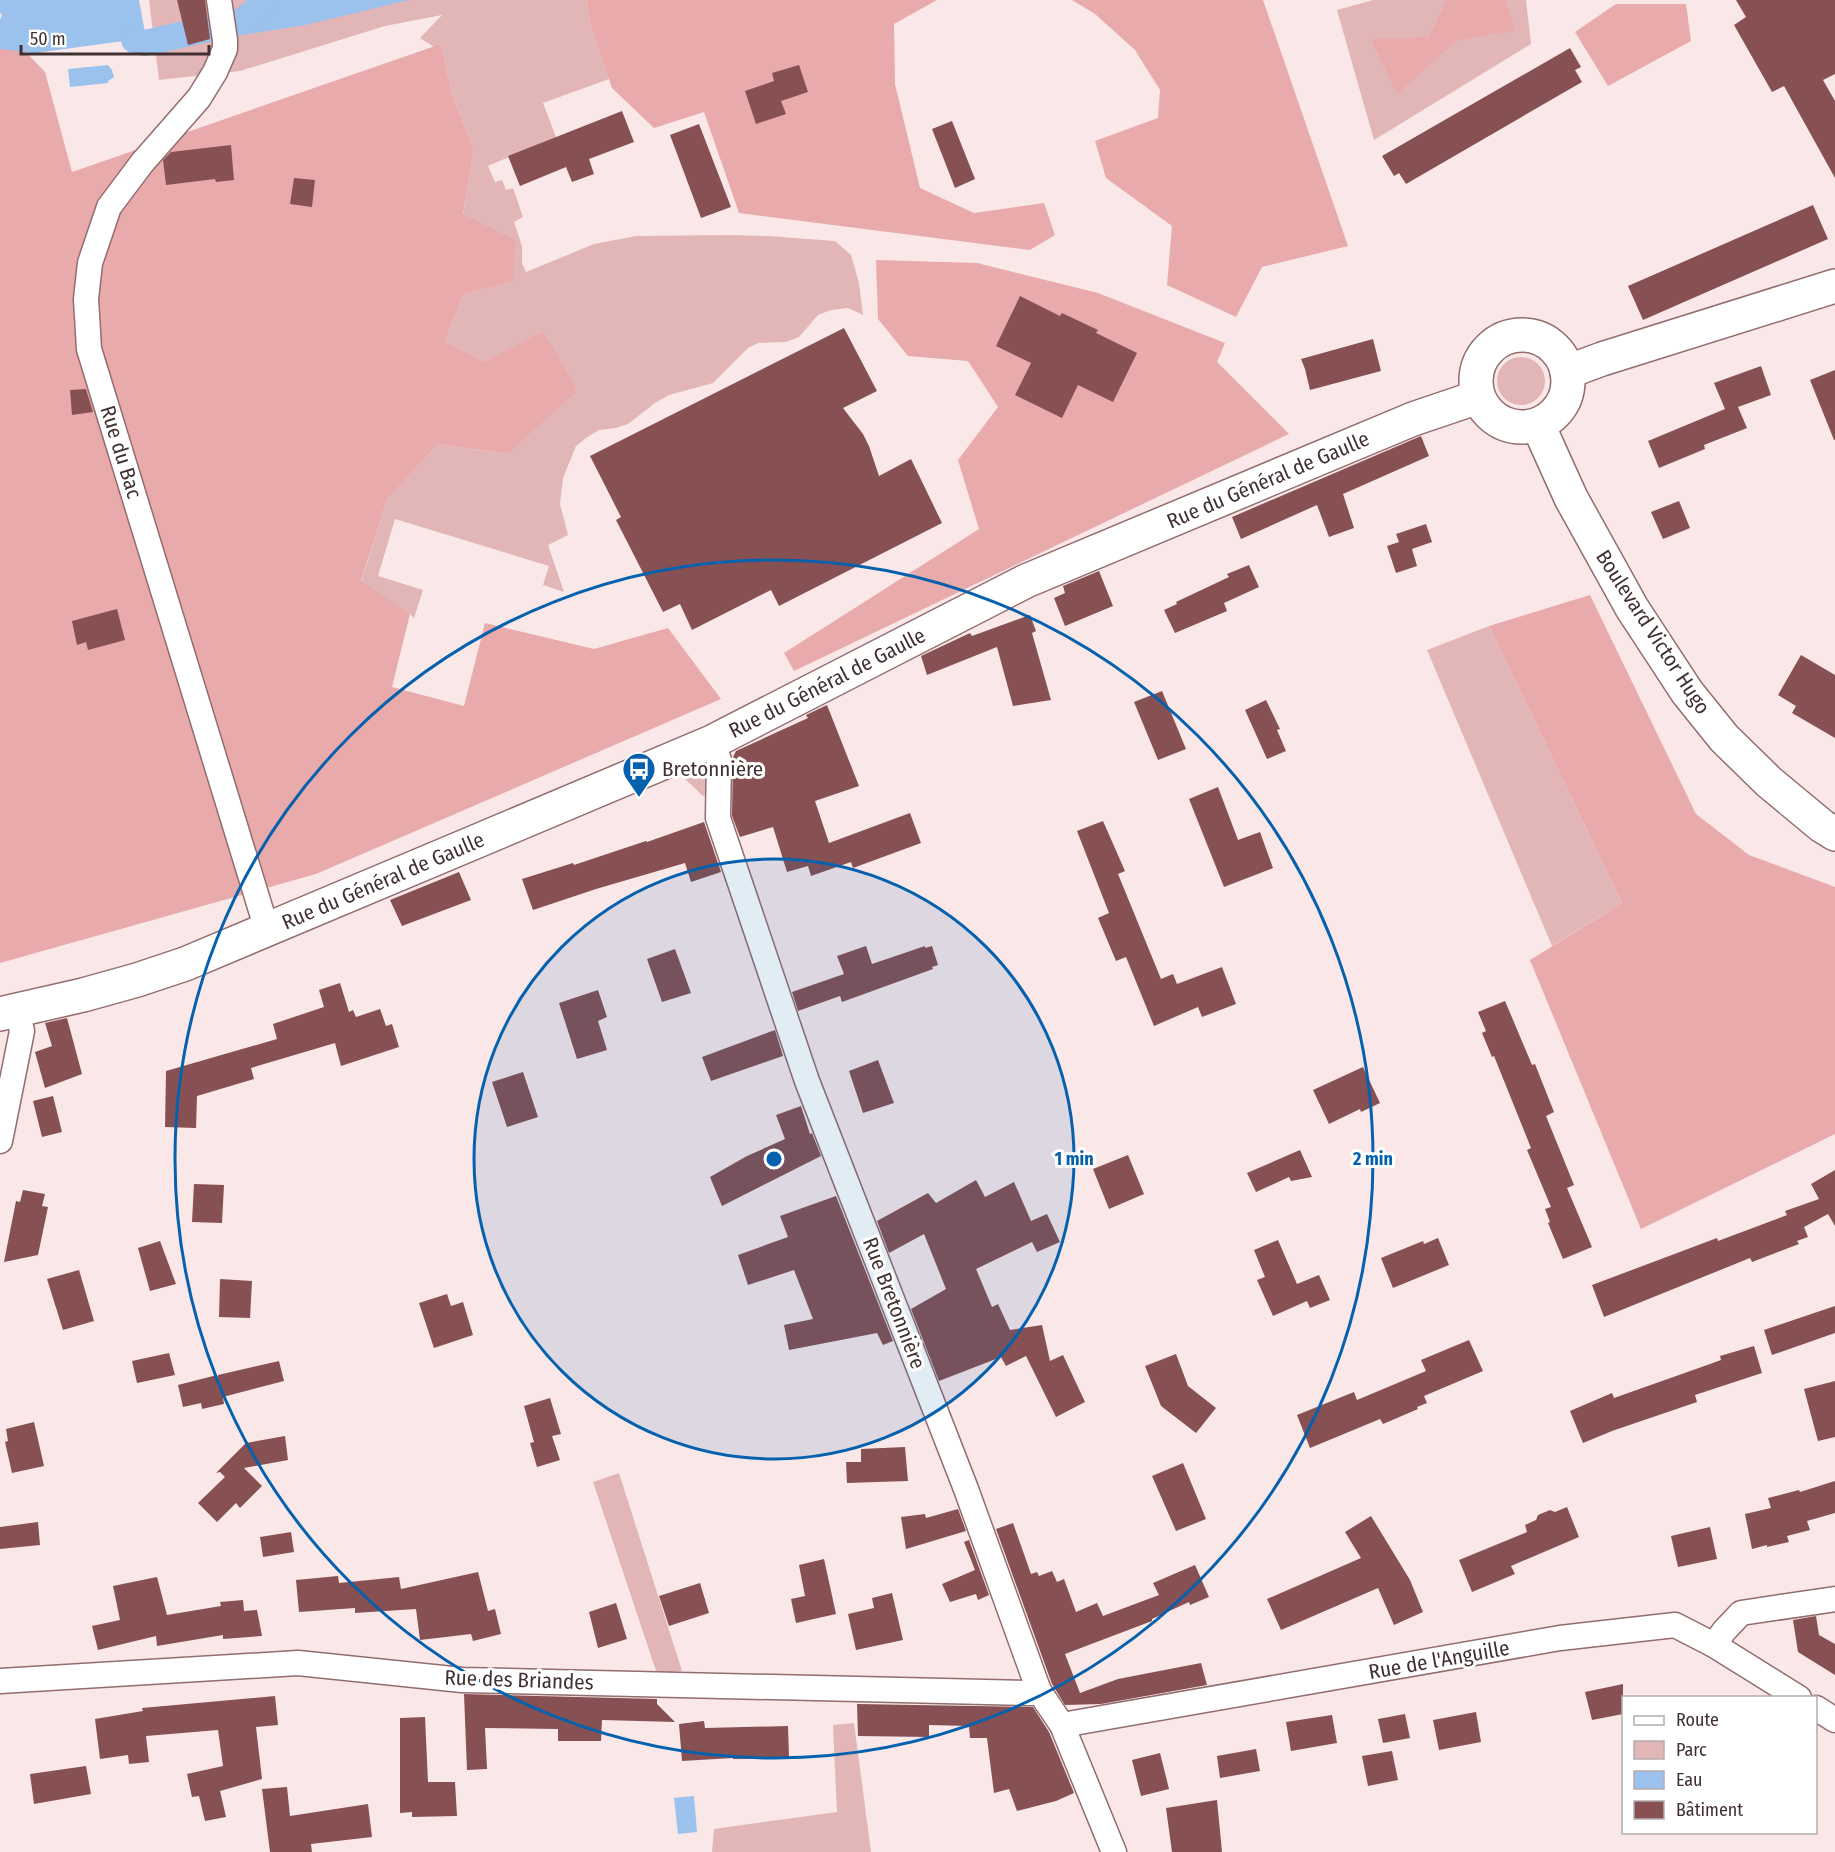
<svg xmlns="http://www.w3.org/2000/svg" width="1835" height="1852" font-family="'Fira Sans Condensed',sans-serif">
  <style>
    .green { fill: #e2b6b7 }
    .forest { fill: #e9aaac }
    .water { fill: #9bc1ed }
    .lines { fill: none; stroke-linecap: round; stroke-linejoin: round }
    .canal { stroke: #9bc1ed; stroke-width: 26 }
    .building { fill: #875053 }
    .minor-casing { stroke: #936c6e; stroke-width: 27 }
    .secondary-casing { stroke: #936c6e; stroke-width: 36 }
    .minor { stroke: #fff; stroke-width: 24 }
    .secondary { stroke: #fff; stroke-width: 33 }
    .ring { fill: none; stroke: #0561ae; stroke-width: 3 }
    .labels { text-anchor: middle; stroke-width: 6; stroke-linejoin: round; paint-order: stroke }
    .street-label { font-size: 21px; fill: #413031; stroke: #fff }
    .poi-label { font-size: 21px; fill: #413031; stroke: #fff; text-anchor: start }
    .centre { fill: #0561ae; stroke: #fff; stroke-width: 3 }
    .ring-label { font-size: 18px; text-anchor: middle; font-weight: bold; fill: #0561ae; stroke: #fff; stroke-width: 6; stroke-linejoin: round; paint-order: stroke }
  </style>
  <rect width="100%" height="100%" fill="#fae8e8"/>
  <g class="green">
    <polygon points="149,0 586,0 590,24 609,79 543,103 556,137 488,166 495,182 502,180 506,190 513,188 523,217 514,222 522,246 522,263 526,272 594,244 636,236 730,235 768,236 835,241 851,255 859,283 863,315 848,308 831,310 818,315 799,337 786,342 758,343 748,348 713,383 669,395 655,403 628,424 616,428 599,430 586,438 576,446 563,478 560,504 568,535 548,545 564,592 543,585 549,566 395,519 378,576 423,590 414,618 410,614 361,582 387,500 438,444 507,454 484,362 445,341 463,295 512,281 463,215 474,150 452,94 441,44 434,47 420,38 442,15 385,26 240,71 159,80"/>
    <polygon points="1373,0 1526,0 1531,44 1374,140 1337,10"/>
    <circle cx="1521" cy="381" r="24"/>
    <polygon points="1489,626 1622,903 1552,946 1427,650"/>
    <polygon points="706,764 709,768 706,795 703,796 684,778 683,775"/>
    <polygon points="619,1473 682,1671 657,1674 593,1482"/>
    <polygon points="854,1723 871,1852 712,1852 714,1829 837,1812 833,1725"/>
  </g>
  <g class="forest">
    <polygon points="586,0 937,0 894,24 895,84 920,188 974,213 1044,203 1055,235 1030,250 739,213 704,112 654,128 612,88 590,24"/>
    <polygon points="1072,0 1263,0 1348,246 1262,267 1236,317 1167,285 1172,226 1106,178 1095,141 1158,118 1160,90 1135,50 1095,14"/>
    <polygon points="1447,0 1505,0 1516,30 1456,41 1397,94 1371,39 1429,37"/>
    <polygon points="1616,4 1686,4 1691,41 1608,86 1575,32"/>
    <polygon points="0,25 45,72 72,172 441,44 452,94 474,150 463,214 515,240 513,281 463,295 445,341 484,362 543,332 572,380 576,392 507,454 438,444 387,500 361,581 410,614 392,687 464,706 485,623 594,649 668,628 721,699 316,874 0,963"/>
    <polygon points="876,260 977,263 1098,293 1225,343 1217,362 1289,434 794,671 784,653 979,529 958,460 998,407 968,361 908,356 878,319"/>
    <polygon points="1590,595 1696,814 1749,855 1835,887 1835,1134 1641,1229 1530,960 1622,903 1489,626"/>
  </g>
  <g class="water">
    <polygon points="0,0 139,0 146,38 35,53 0,49 0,20 2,15 0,13"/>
    <polygon points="250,0 409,0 305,25 236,36 232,12"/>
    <polygon points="108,65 112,70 114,77 108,81 108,83 70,87 68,69"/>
    <polygon points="694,1796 697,1832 678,1834 674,1798"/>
  </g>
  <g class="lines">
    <polyline class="canal" points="134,40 145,43 243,21 267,0"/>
  </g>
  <g class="building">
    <polygon points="177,0 205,0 210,39 188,45"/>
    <polygon points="1736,0 1835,0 1835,74 1823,80 1835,101 1835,178 1784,86 1772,92 1734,25 1746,17"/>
    <polygon points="1570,48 1581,67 1575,70 1582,82 1406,184 1399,173 1394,176 1382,156"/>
    <polygon points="799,65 808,92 781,101 786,114 756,124 745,91 774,81 772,73"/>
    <polygon points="622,111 634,142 589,159 594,174 572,182 566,167 520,186 508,156"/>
    <polygon points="952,121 975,179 955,188 932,129"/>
    <polygon points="699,124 731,207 701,218 670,135"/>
    <polygon points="231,145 234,180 216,182 215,179 166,185 163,160 171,152"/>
    <polygon points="294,178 315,180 312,207 290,204"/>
    <polygon points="1813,205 1828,239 1643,320 1628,286"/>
    <polygon points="1020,296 1060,316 1062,313 1098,330 1096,333 1137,353 1113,402 1078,385 1062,418 1015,395 1031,363 996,346"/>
    <polygon points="844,328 877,391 843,408 863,434 869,446 879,476 911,459 942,523 779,606 771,590 692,630 680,604 663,612 616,520 621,517 590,456"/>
    <polygon points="1373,339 1381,371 1310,390 1305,369 1301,359"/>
    <polygon points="1761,366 1771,395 1738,407 1747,428 1704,445 1705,449 1659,468 1648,441 1725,409 1714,383"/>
    <polygon points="1835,370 1835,440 1834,440 1810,380"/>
    <polygon points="86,389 93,412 72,415 70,390"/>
    <polygon points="1421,436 1429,456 1343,494 1354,528 1329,537 1317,505 1241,539 1232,517"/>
    <polygon points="1679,501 1690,528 1663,539 1651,512"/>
    <polygon points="1426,524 1432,542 1412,549 1417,566 1396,573 1387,546 1399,542 1396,534"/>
    <polygon points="1249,565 1259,587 1224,603 1227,611 1175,633 1164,610 1177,604 1176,602 1229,577 1227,574"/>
    <polygon points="1099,571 1113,606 1065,626 1054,598 1065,593 1063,586"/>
    <polygon points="117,609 125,640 88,650 86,642 77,645 72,621"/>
    <polygon points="1030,615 1036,631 1032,633 1051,700 1013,706 997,647 927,675 921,656 970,633 972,636"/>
    <polygon points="1801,655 1835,675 1835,738 1792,713 1796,706 1778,695"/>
    <polygon points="1162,691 1186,749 1158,760 1134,702"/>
    <polygon points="1266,700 1280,729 1277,730 1286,751 1267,759 1245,710"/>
    <polygon points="827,705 859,786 815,801 829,843 910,813 921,843 853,868 851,862 811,876 808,866 787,872 773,827 740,837 732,816 733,757 736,751 808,718 806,715"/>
    <polygon points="1218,787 1238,840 1260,832 1273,868 1224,887 1189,799"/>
    <polygon points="1103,821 1125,871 1118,874 1161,979 1173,974 1177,984 1222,967 1236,1004 1202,1017 1198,1007 1154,1026 1126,957 1116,961 1098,918 1109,913 1077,831"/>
    <polygon points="704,822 721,872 691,882 685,863 596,889 533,910 522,879 573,863 574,865 646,841 647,842"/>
    <polygon points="459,872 471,900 402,926 390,900"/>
    <polygon points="866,946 872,964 925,946 925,948 932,946 938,965 932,967 933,969 842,1002 840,996 798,1011 792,992 844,974 837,956"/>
    <polygon points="675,949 691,993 662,1002 647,959"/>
    <polygon points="340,983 349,1012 353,1010 356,1017 380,1009 386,1026 392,1024 399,1047 341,1066 335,1043 251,1068 254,1079 197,1096 196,1128 165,1127 166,1071 277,1039 273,1024 324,1007 319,990"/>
    <polygon points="598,990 607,1017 598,1021 607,1050 577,1059 559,1003"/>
    <polygon points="1505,1001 1532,1065 1535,1064 1554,1112 1546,1116 1574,1185 1567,1188 1592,1247 1563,1259 1548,1223 1550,1222 1545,1209 1551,1207 1527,1150 1531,1148 1494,1056 1492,1057 1482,1033 1486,1031 1478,1012"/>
    <polygon points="67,1018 82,1074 45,1088 35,1052 52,1046 45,1023"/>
    <polygon points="775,1030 783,1056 711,1081 702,1057"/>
    <polygon points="878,1060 894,1103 863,1113 849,1071"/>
    <polygon points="1363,1067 1380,1103 1361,1112 1360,1109 1329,1124 1313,1090"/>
    <polygon points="523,1072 538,1117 507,1127 492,1082"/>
    <polygon points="53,1096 62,1132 42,1137 33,1101"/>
    <polygon points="801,1106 810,1134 812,1133 821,1156 722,1206 710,1177 747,1156 785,1139 776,1115"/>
    <polygon points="1300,1150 1312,1177 1291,1181 1289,1177 1256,1192 1247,1173"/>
    <polygon points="1128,1155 1144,1194 1109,1209 1093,1169"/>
    <polygon points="1835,1170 1835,1226 1828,1214 1804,1227 1808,1237 1797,1241 1799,1244 1752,1262 1750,1258 1604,1317 1592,1285 1717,1238 1718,1241 1787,1215 1785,1211 1819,1199 1811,1184"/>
    <polygon points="976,1180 985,1197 1014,1182 1031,1221 1047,1214 1060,1242 1037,1252 1032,1242 976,1269 992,1307 998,1304 1010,1330 1042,1325 1050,1361 1063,1355 1085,1402 1056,1417 1026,1356 1006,1366 1001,1357 939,1381 911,1309 946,1289 924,1234 889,1253 877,1221 928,1193 936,1203"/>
    <polygon points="194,1184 224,1185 222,1223 192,1222"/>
    <polygon points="23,1190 45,1194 42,1206 48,1207 38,1255 4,1262 16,1201 20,1202"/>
    <polygon points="836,1196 893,1341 883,1345 877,1333 789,1350 784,1325 813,1319 794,1270 748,1285 738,1255 788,1237 780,1216"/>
    <polygon points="1438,1238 1449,1265 1393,1288 1381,1258 1423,1241 1424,1244"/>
    <polygon points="1278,1240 1297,1284 1319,1275 1330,1300 1310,1308 1307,1301 1273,1316 1257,1280 1265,1277 1254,1250"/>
    <polygon points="160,1241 176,1284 150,1291 138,1248"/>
    <polygon points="79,1270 94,1321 63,1330 47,1279"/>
    <polygon points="220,1279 252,1281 250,1318 219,1317"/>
    <polygon points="447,1294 451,1306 463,1302 473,1335 434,1348 419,1303"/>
    <polygon points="1835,1306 1835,1333 1772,1355 1764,1330"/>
    <polygon points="1469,1340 1483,1371 1424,1396 1427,1403 1417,1407 1418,1409 1383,1424 1380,1419 1310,1448 1297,1415 1354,1392 1357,1400 1426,1371 1421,1360"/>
    <polygon points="1754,1346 1762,1373 1695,1395 1697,1402 1612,1431 1583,1443 1570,1411 1612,1393 1614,1398 1710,1364 1721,1360 1720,1356"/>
    <polygon points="169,1353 175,1375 137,1383 132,1361"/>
    <polygon points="1176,1354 1188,1386 1216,1408 1196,1433 1161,1406 1145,1366"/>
    <polygon points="279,1361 284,1381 223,1397 224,1404 202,1409 201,1403 183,1407 178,1385 217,1375 218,1380 218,1375"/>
    <polygon points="1835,1381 1835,1437 1818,1441 1804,1389"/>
    <polygon points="550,1398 561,1434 552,1436 560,1460 537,1467 530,1443 534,1442 524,1406"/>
    <polygon points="34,1422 44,1466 12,1473 5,1442 8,1441 6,1429"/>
    <polygon points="285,1436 288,1460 244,1468 262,1486 240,1508 236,1503 217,1522 198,1503 225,1477 220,1472 216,1473 246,1443"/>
    <polygon points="905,1447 908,1481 847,1483 846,1462 861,1462 861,1449"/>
    <polygon points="1183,1463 1206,1519 1176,1531 1152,1476"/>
    <polygon points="1835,1481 1835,1513 1807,1521 1810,1530 1787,1536 1789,1542 1767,1547 1767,1545 1752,1549 1745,1514 1771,1508 1768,1498 1799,1490 1800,1492"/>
    <polygon points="1567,1507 1579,1537 1511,1566 1515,1574 1472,1592 1459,1560 1527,1532 1525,1525 1536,1520 1538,1515 1550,1510 1555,1512"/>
    <polygon points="958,1509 966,1531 906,1549 901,1517 925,1514 926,1518"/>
    <polygon points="1371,1516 1410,1580 1423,1612 1394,1625 1378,1588 1281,1630 1267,1599 1361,1558 1345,1532"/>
    <polygon points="38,1522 40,1545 0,1549 0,1527"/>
    <polygon points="1013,1523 1031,1574 1037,1572 1039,1576 1052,1571 1057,1582 1064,1579 1076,1612 1097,1603 1103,1616 1159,1595 1153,1583 1195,1565 1209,1597 1190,1605 1189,1602 1152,1619 1152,1621 1065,1654 1080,1693 1118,1679 1201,1663 1207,1685 1101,1704 1065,1705 1052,1684 996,1529"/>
    <polygon points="1710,1527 1717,1559 1678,1567 1671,1536"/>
    <polygon points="291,1532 294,1552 263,1557 260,1537"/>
    <polygon points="969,1540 989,1595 978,1600 976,1594 950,1602 942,1584 975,1570 964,1542"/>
    <polygon points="824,1559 836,1614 796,1623 791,1599 805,1596 799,1565"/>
    <polygon points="478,1572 488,1611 495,1609 501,1634 473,1641 471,1634 420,1640 416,1609 355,1613 355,1608 299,1612 296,1580 338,1576 339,1583 399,1577 401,1589"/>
    <polygon points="157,1577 167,1615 221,1606 220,1602 243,1600 244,1611 257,1610 262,1636 223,1639 223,1635 157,1646 156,1636 98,1650 92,1626 120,1620 113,1586"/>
    <polygon points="700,1583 709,1613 669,1626 659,1596"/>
    <polygon points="892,1593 903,1640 856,1650 848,1614 874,1608 872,1598"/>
    <polygon points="616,1603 627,1639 598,1648 589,1612"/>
    <polygon points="1816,1616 1819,1635 1835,1644 1835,1675 1798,1652 1793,1620"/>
    <polygon points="1623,1684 1623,1714 1592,1720 1585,1692"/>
    <polygon points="464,1694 657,1699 657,1704 675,1722 602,1720 601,1741 558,1741 558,1729 485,1728 487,1769 467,1770"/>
    <polygon points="275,1696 278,1725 256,1727 262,1779 220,1791 226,1817 205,1821 199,1796 192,1797 187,1774 223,1766 218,1730 146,1736 149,1762 129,1764 128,1755 100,1759 95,1719 143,1711 142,1708"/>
    <polygon points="857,1704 1033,1707 1049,1732 1074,1793 1056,1801 1017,1811 1009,1789 994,1793 987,1738 970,1738 969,1726 929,1725 929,1737 858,1736"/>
    <polygon points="1476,1712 1481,1742 1439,1750 1433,1720"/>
    <polygon points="1405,1714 1410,1738 1383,1743 1378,1719"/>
    <polygon points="1332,1715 1337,1743 1291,1751 1286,1722"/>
    <polygon points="425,1717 428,1782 455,1782 457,1816 412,1817 412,1812 400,1813 400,1718"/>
    <polygon points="704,1721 705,1728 788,1726 789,1758 733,1759 733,1758 682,1761 679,1724"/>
    <polygon points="1256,1749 1260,1771 1220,1778 1217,1756"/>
    <polygon points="1392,1751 1398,1780 1368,1786 1362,1756"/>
    <polygon points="1160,1753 1169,1789 1141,1796 1132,1760"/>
    <polygon points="86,1766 91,1794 34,1804 30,1774"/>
    <polygon points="287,1787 290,1816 368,1804 372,1837 311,1844 312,1852 270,1852 262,1789"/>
    <polygon points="1217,1800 1222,1852 1172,1852 1166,1808"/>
  </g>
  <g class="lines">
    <defs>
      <g id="minor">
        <polyline points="219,0 225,40 225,49 215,72 199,98 142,163 109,207 90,263 86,299 89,349 267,930"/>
        <polyline points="712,742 719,760 718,818 807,1081 966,1489 1039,1691 1062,1725 1114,1852"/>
        <polyline points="0,1141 22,1031 17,1010"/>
        <polyline points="1714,1645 1724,1631 1741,1613 1835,1599"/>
        <polyline points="0,1681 298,1663 462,1680 1031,1693 1039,1691"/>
        <polyline points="1816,1708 1835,1720"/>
        <polyline points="1062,1725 1560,1638 1675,1625 1714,1645 1799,1698"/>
      </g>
      <g id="secondary">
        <circle cx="1522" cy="381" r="46"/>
        <polyline points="1567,372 1602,359 1835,286"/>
        <polyline points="1538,425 1571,498 1632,608 1687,692 1724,738 1769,782 1822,826 1835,834"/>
        <polyline points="0,1014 83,995 137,980 185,964 475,842 712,742 1026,581 1413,419 1478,397"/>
      </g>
    </defs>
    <use href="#minor" class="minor-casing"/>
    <use href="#secondary" class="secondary-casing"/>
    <use href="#minor" class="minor"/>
    <use href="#secondary" class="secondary"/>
  </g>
  <circle cx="774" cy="1159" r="300" fill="#0561ae" fill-opacity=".12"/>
  <g class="ring">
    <circle cx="774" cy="1159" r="300"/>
    <circle cx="774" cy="1159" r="599"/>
  </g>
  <defs>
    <symbol id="bus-pin" viewBox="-11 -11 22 30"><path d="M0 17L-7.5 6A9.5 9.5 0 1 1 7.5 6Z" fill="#0561ae" stroke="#fff"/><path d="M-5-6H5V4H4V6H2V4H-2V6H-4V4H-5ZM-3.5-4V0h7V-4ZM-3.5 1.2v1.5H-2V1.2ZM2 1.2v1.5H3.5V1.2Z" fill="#fff"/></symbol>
  </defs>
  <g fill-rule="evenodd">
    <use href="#bus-pin" x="620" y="750" width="38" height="52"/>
  </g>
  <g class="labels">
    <g class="street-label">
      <text transform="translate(121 452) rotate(73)" y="7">Rue du Bac</text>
      <text transform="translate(1268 480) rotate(-23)" y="7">Rue du Général de Gaulle</text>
      <text transform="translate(1653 632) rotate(57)" y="7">Boulevard Victor Hugo</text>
      <text transform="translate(827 683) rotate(-27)" y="7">Rue du Général de Gaulle</text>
      <text transform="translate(383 881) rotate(-23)" y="7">Rue du Général de Gaulle</text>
      <text transform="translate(894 1303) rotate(69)" y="7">Rue Bretonnière</text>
      <text transform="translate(1439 1660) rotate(-10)" y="7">Rue de l'Anguille</text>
      <text transform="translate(519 1680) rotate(2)" y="7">Rue des Briandes</text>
    </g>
    <g class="poi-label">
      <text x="662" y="776">Bretonnière</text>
    </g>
  </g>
  <circle cx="774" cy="1159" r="9" class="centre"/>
  <g class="ring-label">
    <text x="1074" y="1165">1 min</text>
    <text x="1373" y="1165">2 min</text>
  </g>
  <rect x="1622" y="1696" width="195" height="138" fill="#ffffff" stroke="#b3acad" stroke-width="1.5"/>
  <rect x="1634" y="1716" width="30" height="9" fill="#ffffff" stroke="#b3acad" stroke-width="1.5"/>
  <text x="1676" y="1726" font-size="18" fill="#413031">Route</text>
  <rect x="1634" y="1741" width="30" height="18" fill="#e2b6b7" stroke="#b3acad" stroke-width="1.5"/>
  <text x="1676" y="1756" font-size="18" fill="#413031">Parc</text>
  <rect x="1634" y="1771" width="30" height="18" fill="#9bc1ed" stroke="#b3acad" stroke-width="1.5"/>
  <text x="1676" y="1786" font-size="18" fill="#413031">Eau</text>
  <rect x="1634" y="1801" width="30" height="18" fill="#875053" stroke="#b3acad" stroke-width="1.5"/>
  <text x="1676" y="1816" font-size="18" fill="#413031">Bâtiment</text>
  <path d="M21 45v9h188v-9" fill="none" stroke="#413031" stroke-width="3"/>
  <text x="30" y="45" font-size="18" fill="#413031" stroke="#ffffff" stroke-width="4.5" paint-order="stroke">50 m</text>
</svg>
